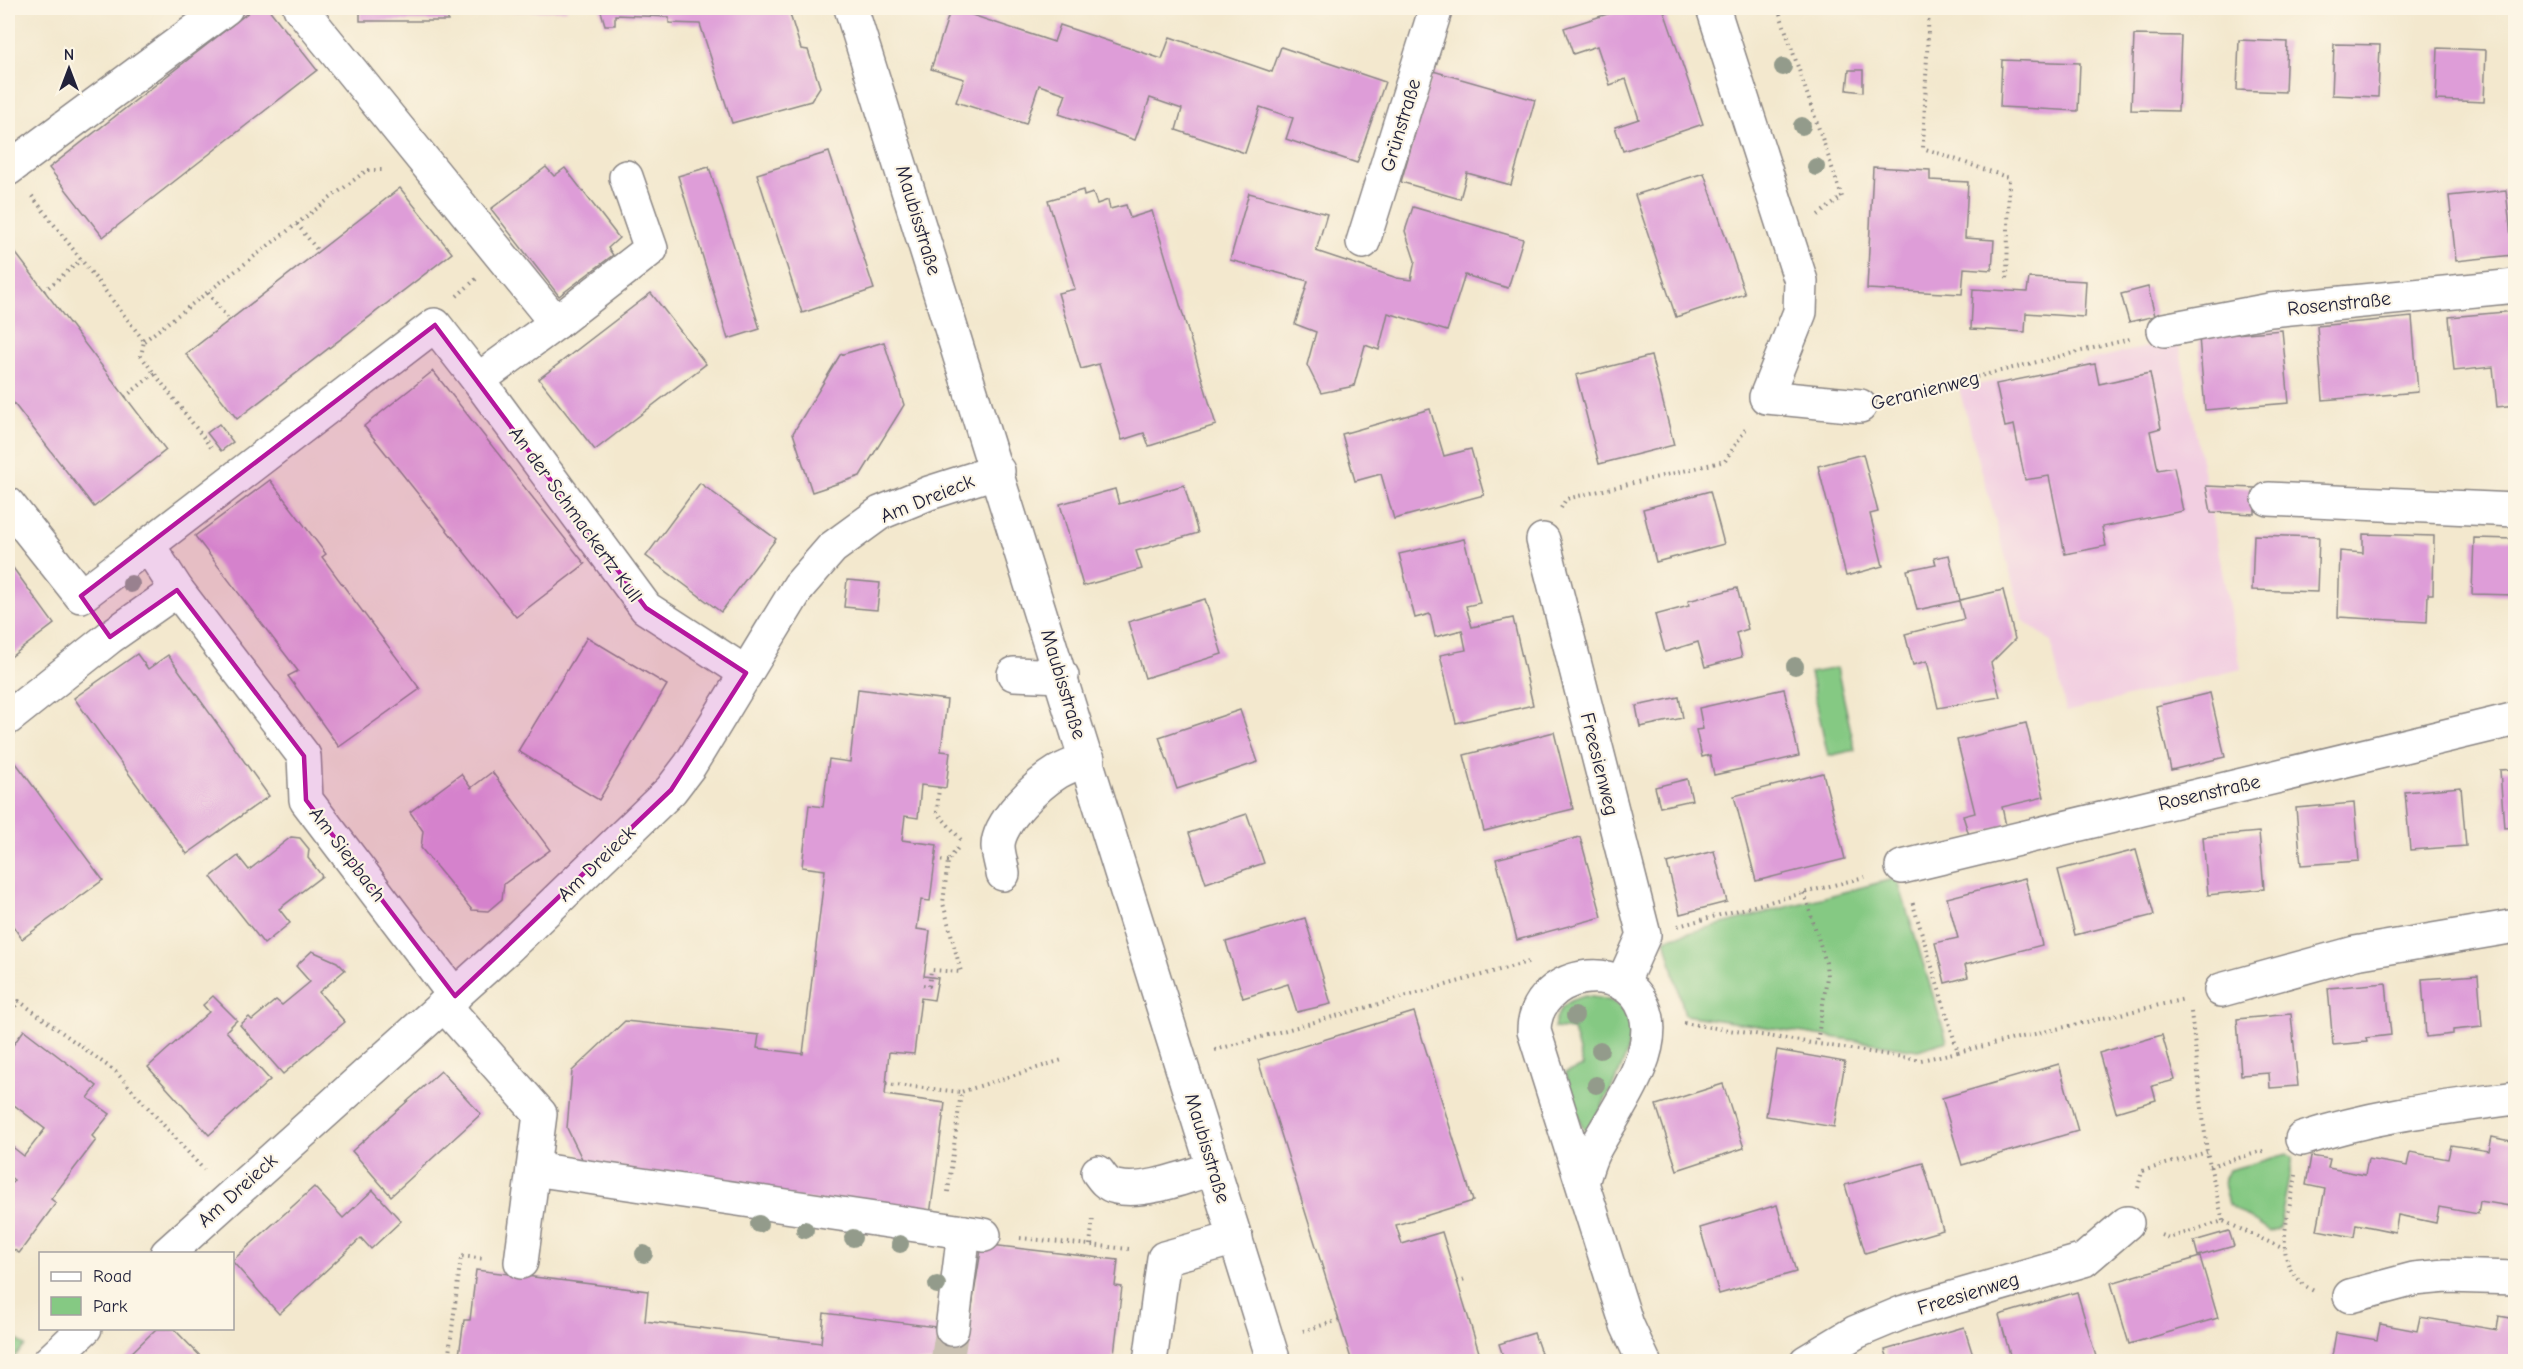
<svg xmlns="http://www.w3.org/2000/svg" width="2523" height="1369" font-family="'Comic Neue',sans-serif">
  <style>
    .built { fill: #f2cfe1 }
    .green { fill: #85c983; stroke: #54765f; stroke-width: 1.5 }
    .building { fill: #de9dd8 }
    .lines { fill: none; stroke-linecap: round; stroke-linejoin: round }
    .minor-tunnel { stroke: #c9c0b1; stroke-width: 33; stroke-dasharray: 33 16; stroke-linecap: butt }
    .minor-casing { stroke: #8a8584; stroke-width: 36 }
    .path { stroke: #8a8584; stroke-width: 4; stroke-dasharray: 1.5 4.5; stroke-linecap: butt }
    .minor { stroke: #fff; stroke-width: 33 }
    .tree { fill: #939b8b }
    .marked { fill: #b5179e; fill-opacity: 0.2; stroke: #b5179e; stroke-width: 4.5; stroke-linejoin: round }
    .labels { text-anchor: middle; stroke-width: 4.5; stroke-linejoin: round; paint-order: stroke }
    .street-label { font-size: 20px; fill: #22223b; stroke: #fcf5e5 }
  </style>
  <rect width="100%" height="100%" fill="#fcf5e5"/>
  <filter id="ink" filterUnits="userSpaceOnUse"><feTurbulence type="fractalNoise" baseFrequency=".0167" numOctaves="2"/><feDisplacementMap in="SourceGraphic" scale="12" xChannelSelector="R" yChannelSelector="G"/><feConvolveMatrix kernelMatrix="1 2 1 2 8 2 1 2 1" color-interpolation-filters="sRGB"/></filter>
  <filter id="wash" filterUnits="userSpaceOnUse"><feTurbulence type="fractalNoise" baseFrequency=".008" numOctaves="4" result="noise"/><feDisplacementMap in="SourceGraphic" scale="24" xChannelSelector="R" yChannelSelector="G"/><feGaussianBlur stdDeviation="1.35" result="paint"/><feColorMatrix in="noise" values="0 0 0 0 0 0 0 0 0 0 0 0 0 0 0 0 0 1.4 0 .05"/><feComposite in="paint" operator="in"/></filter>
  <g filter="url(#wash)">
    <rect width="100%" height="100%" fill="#f3e8ce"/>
    <polygon class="built" points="2178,340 2241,669 2066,712 2051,641 2023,620 1959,389"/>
    <g class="green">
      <polygon points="1837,668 1855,750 1828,756 1810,673"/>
      <polygon points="1897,878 1947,1041 1918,1050 1685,1015 1665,939"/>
      <path d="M1585,996c9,1 20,2 28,6 43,23 -8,97 -23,125l-5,3 -4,-6 -16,-51 18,-7 -10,-36 -19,-2c3,-19 12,-28 31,-32z"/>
      <path d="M2287,1154l6,4 -14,70 -9,4 -42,-28c-3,-13 -9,-24 1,-34z"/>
      <polygon points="8,1332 25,1346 10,1361 8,1361"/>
    </g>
    <g id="blocks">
      <g class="building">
        <polygon points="254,8 268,8 317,70 103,237 49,168"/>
        <rect x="360" y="8" width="88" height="13"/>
        <polygon points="486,8 567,8 567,10 486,12"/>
        <polygon points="600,8 788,8 801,49 808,50 820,87 811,101 732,123 700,24 669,23 669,17 615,15 615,25 605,25"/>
        <polygon points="951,8 1054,42 1060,25 1162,59 1170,37 1272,72 1281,47 1385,82 1357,163 1286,139 1293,118 1260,107 1245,153 1176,130 1182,109 1150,98 1135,140 1059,114 1066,94 1039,85 1026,124 956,102 964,79 931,69"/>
        <polygon points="1626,8 1663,8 1703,124 1623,151 1615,127 1639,119 1626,79 1610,85 1597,46 1573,54 1564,28"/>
        <polygon points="2134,35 2181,36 2178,111 2131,110"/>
        <polygon points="2239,40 2287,42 2285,92 2237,90"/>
        <polygon points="2334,44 2380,45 2378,97 2332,95"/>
        <polygon points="2438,48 2486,50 2484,102 2436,100"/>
        <polygon points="2002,60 2080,63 2078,111 2000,107"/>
        <polygon points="1849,70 1863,70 1863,92 1847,90"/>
        <polygon points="1433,71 1535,100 1511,185 1467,173 1460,199 1401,182"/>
        <polygon points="829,152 874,289 802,313 757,174"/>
        <polygon points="546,167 554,176 565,168 619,238 608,248 613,255 559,296 491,209"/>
        <polygon points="709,167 760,329 728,339 678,176"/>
        <polygon points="1873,167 1930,170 1930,180 1968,182 1965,238 1994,240 1992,270 1964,268 1962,294 1867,289"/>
        <polygon points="1704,173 1745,294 1676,317 1635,195"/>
        <polygon points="400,188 452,253 237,419 186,354"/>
        <polygon points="1083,190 1084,196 1093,193 1097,204 1108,200 1110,209 1126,205 1130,218 1152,211 1216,425 1149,446 1144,433 1122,440 1099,364 1081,369 1058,293 1075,289 1048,200"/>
        <polygon points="2506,190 2513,255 2456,261 2449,196"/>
        <polygon points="1249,193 1327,214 1316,251 1397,278 1411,280 1415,261 1405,231 1413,207 1523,239 1508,288 1465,275 1447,331 1388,313 1379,350 1365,345 1354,386 1321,393 1307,365 1316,332 1295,324 1308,281 1230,260"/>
        <polygon points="8,243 166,450 94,507 8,396"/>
        <polygon points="2029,278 2086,281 2084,317 2026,313 2025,332 1971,329 1973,289 2027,292"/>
        <polygon points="2148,287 2155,316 2129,322 2121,294"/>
        <polygon points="651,293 706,364 595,450 539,379"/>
        <polygon points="2516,311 2516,405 2497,407 2493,367 2454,371 2449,317"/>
        <polygon points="2412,317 2418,392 2323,400 2317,326"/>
        <polygon points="2282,330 2289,403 2205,410 2199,337"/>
        <polygon points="884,342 904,405 860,476 812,492 793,433 840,355"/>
        <polygon points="1651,356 1674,445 1599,464 1576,375"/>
        <polygon points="2095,364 2099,384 2150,373 2161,428 2150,431 2158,470 2174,467 2183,511 2102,527 2106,546 2065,554 2049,476 2025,480 2014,425 2005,427 1996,384"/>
        <polygon points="433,371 585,564 516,617 364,426"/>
        <polygon points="1430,409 1444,456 1471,449 1484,495 1394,519 1381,474 1355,481 1342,434"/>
        <polygon points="219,424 233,442 221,451 207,433"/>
        <polygon points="1863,454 1878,512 1870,514 1883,566 1846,576 1818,466"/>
        <polygon points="270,480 326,554 322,557 420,689 339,747 288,676 298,671 195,536"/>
        <polygon points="700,483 776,539 721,612 646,556"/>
        <polygon points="1184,485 1198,533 1136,551 1142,569 1083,586 1060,504 1115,489 1119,504"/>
        <polygon points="2206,486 2255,488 2255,514 2211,512"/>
        <polygon points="1710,491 1724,544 1656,562 1643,509"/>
        <polygon points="2363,534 2434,536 2433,594 2428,594 2427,622 2338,617 2340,551 2363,553"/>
        <polygon points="2254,535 2319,537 2317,592 2252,590"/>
        <polygon points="2474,538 2516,539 2516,595 2472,594"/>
        <polygon points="1464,539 1480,603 1466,606 1472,627 1513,618 1533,705 1456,723 1440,655 1466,650 1462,630 1435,637 1430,614 1415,618 1399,554"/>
        <polygon points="1949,555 1960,600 2003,590 2015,639 1991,663 2000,697 1938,708 1927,661 1913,665 1905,634 1964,619 1959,601 1917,610 1907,570 1936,564 1934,558"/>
        <polygon points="8,561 54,624 8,659"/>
        <polygon points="847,580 880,583 877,610 844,607"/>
        <polygon points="1737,588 1748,629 1736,633 1742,657 1705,667 1698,642 1665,652 1655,615 1689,606 1688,601"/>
        <polygon points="1205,599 1222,654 1145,678 1128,622"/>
        <polygon points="587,637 667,685 599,800 518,751"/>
        <polygon points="137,654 148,669 168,655 269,796 187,854 74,698"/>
        <polygon points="858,689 947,700 941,751 950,752 946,788 921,785 918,818 905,816 902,840 937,845 930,901 921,900 917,929 930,931 924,976 938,978 934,1000 921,998 914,1054 889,1052 885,1095 945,1103 930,1215 588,1171 567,1128 572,1071 625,1021 759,1035 757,1048 803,1054 825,870 802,867 809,805 823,807 829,759 850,762"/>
        <polygon points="1784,689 1799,756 1714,775 1710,755 1702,757 1696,730 1703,729 1699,708"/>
        <polygon points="2210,693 2225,757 2171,770 2156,706"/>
        <polygon points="1679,697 1683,718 1640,727 1636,706"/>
        <polygon points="1240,710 1258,762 1177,789 1159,737"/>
        <polygon points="2026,723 2044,797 2002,807 2006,826 1969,835 1963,816 1975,813 1957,740"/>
        <polygon points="1554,732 1573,809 1484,831 1464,755"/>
        <polygon points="16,763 103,880 22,939 8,919 8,770"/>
        <polygon points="2516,769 2516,827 2504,828 2500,770"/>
        <polygon points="492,772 550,850 504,884 502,899 488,911 472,910 421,848 423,831 410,812 461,774 471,788"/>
        <polygon points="1823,773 1845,859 1756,881 1734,796"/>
        <polygon points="1687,779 1692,800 1660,807 1655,787"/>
        <polygon points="2461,787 2466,846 2410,850 2405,792"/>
        <polygon points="2354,803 2359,861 2301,865 2296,808"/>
        <polygon points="1247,814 1264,863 1206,883 1189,833"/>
        <polygon points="2259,832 2264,889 2208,895 2203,837"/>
        <polygon points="291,837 300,838 309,849 308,858 322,876 279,909 290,923 264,944 211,877 238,856 249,870"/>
        <polygon points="1580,837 1602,917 1517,940 1496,859"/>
        <polygon points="2136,850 2154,915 2075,935 2058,870"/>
        <polygon points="1714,851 1727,902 1680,914 1667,863"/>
        <polygon points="2025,878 2042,945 1965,965 1968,977 1945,983 1935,943 1958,938 1947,898"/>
        <polygon points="1305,918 1331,1004 1297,1012 1288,984 1243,998 1226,942"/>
        <polygon points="312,951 337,962 345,970 319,992 345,1022 283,1074 240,1025 249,1017 252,1020 276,1000 282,1005 310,982 296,966"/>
        <polygon points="2478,975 2482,1027 2453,1030 2453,1034 2426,1037 2422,979"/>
        <polygon points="2386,983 2391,1035 2366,1038 2367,1042 2333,1045 2328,988"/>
        <polygon points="213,996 237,1020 226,1031 270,1080 209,1135 148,1067 209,1012 203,1005"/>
        <polygon points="1414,1012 1473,1201 1396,1225 1402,1244 1442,1232 1482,1362 1352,1362 1258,1060"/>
        <polygon points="2291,1014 2298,1086 2270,1088 2269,1073 2241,1075 2237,1019"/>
        <polygon points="24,1030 97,1086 88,1098 110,1114 92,1136 96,1140 51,1199 56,1203 20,1252 19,1253 13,1249 8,1257 8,1188 14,1180 8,1175 8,1148 10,1145 24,1156 45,1129 10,1102 8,1106 8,1052"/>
        <polygon points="2162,1035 2175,1080 2152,1086 2156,1100 2116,1112 2099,1053"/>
        <polygon points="1777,1050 1845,1062 1834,1127 1766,1116"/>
        <polygon points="2059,1064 2078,1131 1962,1165 1942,1098"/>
        <polygon points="441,1071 481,1114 391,1196 352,1151"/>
        <polygon points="1723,1084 1744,1148 1677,1170 1656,1105"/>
        <polygon points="2492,1137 2516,1142 2516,1207 2480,1201 2478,1214 2439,1207 2436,1223 2398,1215 2395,1232 2356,1224 2354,1237 2317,1230 2325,1189 2306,1185 2311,1156 2330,1159 2328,1168 2365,1175 2368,1159 2407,1166 2410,1152 2448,1159 2451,1145 2489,1151"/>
        <polygon points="1923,1163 1943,1230 1865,1253 1845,1185"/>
        <polygon points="314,1187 343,1218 373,1190 401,1221 371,1249 361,1238 279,1314 232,1261"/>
        <polygon points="1777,1205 1796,1272 1719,1294 1700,1228"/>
        <polygon points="2229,1231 2234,1246 2198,1256 2194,1241"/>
        <polygon points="982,1244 1118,1260 1115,1286 1122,1287 1113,1362 458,1362 464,1320 470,1320 476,1270 648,1291 645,1321 821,1343 824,1313 968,1331"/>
        <polygon points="2200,1257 2218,1318 2129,1344 2111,1283"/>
        <polygon points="2077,1292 2097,1360 2012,1362 1999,1315"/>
        <polygon points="2499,1316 2516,1319 2516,1362 2331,1362 2336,1333 2377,1340 2380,1324 2417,1331 2420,1317 2497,1330"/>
        <polygon points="1964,1327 1975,1362 1889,1362 1885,1350"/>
        <polygon points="156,1329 174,1329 206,1362 122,1362"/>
        <polygon points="1534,1333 1544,1362 1505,1362 1499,1344"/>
        <polygon points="2256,1356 2258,1362 2240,1362 2240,1361"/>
      </g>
    </g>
  </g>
  <g filter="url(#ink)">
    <use href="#blocks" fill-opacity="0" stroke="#8a8584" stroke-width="1.5"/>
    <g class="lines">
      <polyline class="minor-tunnel" points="947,1362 952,1329"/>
      <defs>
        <g id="minor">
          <polyline points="300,8 556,323 478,380 646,608 746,673"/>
          <polyline points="851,8 1274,1362"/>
          <polyline points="1713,8 1801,281 1800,312 1766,397 1860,406"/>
          <polyline points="8,169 226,8"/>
          <polyline points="1363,242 1436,8"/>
          <polyline points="556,323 651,249 626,177"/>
          <polyline points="2164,330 2270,310 2516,286"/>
          <polyline points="2269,499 2516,510"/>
          <polyline points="8,504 81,596 148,545 177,590 304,756 306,800 455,996"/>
          <polyline points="1543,540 1644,935 1622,984"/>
          <polyline points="148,545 435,325 478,380"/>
          <polyline points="1014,674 1062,676"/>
          <polyline points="8,718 110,637 177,590"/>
          <polyline points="1902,867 2516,719"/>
          <path d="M1003,874c-1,-9 -5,-19 -5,-28 0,-24 40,-62 60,-74 9,-5 20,-9 30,-13"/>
          <polyline points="2221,990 2355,953 2516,926"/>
          <polyline points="444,1005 540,1114 521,1262"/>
          <path d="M2302,1139c73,-24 139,-31 214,-41"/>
          <polyline points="533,1169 984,1235"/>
          <path d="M1098,1172c5,7 9,13 18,15 27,7 72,-11 98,-19"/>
          <path d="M1583,1180c3,-10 6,-21 11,-30 19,-36 66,-96 51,-139 -20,-56 -111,-39 -111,20l93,294 17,37"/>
          <polyline points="167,1254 505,950 671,790 690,765 799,586 832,548 880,513 929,493 998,471"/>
          <polyline points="2350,1296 2414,1279 2446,1276 2516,1278"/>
          <polyline points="952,1329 964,1232"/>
          <polyline points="49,1362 85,1328"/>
          <polyline points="1150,1362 1164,1258 1236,1238"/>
          <polyline points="1806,1362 1856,1332 1904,1312 2084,1260 2127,1223"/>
        </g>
      </defs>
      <use href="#minor" class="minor-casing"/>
      <g class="path">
        <polyline points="1778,8 1842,197 1818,215"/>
        <polyline points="1929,8 1923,148 2009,178 2007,280"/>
        <polyline points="32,196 144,341 141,356 213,450"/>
        <polyline points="297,224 318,251"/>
        <polyline points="44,291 81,260"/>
        <polyline points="208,293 229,320"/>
        <polyline points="457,296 476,279"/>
        <polyline points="144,341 367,170 385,170"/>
        <polyline points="125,397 155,373"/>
        <polyline points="1895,397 2130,339"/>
        <polyline points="1561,508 1566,499 1725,461 1747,427"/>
        <polyline points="939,787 937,812 962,841"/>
        <polyline points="935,860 948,861"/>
        <polyline points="1804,893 1826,963 1827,977 1817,1043"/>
        <polyline points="1678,926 1868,876"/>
        <polyline points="923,985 929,986 931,970 961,972 943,903 948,861 960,845"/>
        <polyline points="2191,1012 2207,1152 2223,1221"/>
        <polyline points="8,1016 19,1001 116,1072 204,1170"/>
        <polyline points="1684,1023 1921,1060 1958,1052 1912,901"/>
        <polyline points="1215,1050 1528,962"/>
        <polyline points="1958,1052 2185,999"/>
        <polyline points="886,1084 961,1092"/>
        <polyline points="2210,1166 2267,1150"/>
        <path d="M2296,1175c-7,42 -29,92 18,116"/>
        <polyline points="2138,1188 2142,1171 2207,1152"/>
        <polyline points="948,1192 961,1092 1062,1060"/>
        <polyline points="2161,1235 2169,1238 2223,1221 2284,1249"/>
        <polyline points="1020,1238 1129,1249"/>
        <polyline points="1090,1245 1093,1217"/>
        <polyline points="1457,1282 1468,1278"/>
        <polyline points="1303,1331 1339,1320"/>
        <polyline points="448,1362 461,1256 486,1259"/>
      </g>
      <use href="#minor" class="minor"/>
    </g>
    <g class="tree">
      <circle cx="1783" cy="67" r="9"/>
      <circle cx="1802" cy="126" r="9"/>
      <circle cx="1816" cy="167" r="9"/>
      <circle cx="131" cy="584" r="9"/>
      <circle cx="1795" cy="666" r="9"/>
      <circle cx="1575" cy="1016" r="9"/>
      <circle cx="1600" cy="1050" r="9"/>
      <circle cx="1596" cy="1085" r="9"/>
      <circle cx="759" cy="1224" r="9"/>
      <circle cx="805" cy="1230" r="9"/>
      <circle cx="853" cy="1238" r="9"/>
      <circle cx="900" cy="1244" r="9"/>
      <circle cx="644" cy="1254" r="9"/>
      <circle cx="937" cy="1285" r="9"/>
    </g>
  </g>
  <path class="marked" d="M435,325l211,283 100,65 -75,117 -216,206 -149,-196 -2,-44 -127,-166 -67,47 -29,-41z"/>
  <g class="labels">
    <g class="street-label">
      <text transform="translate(1400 125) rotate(-73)" y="7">Grünstraße</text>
      <text transform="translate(919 220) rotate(73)" y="7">Maubisstraße</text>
      <text transform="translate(2339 303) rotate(-6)" y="7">Rosenstraße</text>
      <text transform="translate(1925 390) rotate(-14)" y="7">Geranienweg</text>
      <text transform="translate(927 498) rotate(-22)" y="7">Am Dreieck</text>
      <text transform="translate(576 514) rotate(54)" y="7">An der Schmackertz Kull</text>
      <text transform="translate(1064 684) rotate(73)" y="7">Maubisstraße</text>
      <text transform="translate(1600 764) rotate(76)" y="7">Freesienweg</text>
      <text transform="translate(2209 792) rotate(-13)" y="7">Rosenstraße</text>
      <text transform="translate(348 854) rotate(53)" y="7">Am Siepbach</text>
      <text transform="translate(596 863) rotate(-44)" y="7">Am Dreieck</text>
      <text transform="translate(1208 1148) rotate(73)" y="7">Maubisstraße</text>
      <text transform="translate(237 1190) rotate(-42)" y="7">Am Dreieck</text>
      <text transform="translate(1968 1293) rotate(-17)" y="7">Freesienweg</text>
    </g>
  </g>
  <rect width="2523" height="1369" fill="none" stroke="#fcf5e5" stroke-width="30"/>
  <rect x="39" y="1252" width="195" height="78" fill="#fcf5e5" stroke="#a5a1a1" stroke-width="1.5"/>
  <rect x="51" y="1272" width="30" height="9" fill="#ffffff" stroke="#a5a1a1" stroke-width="1.5"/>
  <text x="93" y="1282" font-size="18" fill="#22223b">Road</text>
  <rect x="51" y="1297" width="30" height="18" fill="#85c983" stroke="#a5a1a1" stroke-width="1.5"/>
  <text x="93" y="1312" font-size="18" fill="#22223b">Park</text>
  <g transform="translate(69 69)" stroke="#fcf5e5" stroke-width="4.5" paint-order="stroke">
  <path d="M0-4.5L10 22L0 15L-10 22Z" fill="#22223b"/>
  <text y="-9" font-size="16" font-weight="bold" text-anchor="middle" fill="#22223b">N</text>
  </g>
</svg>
